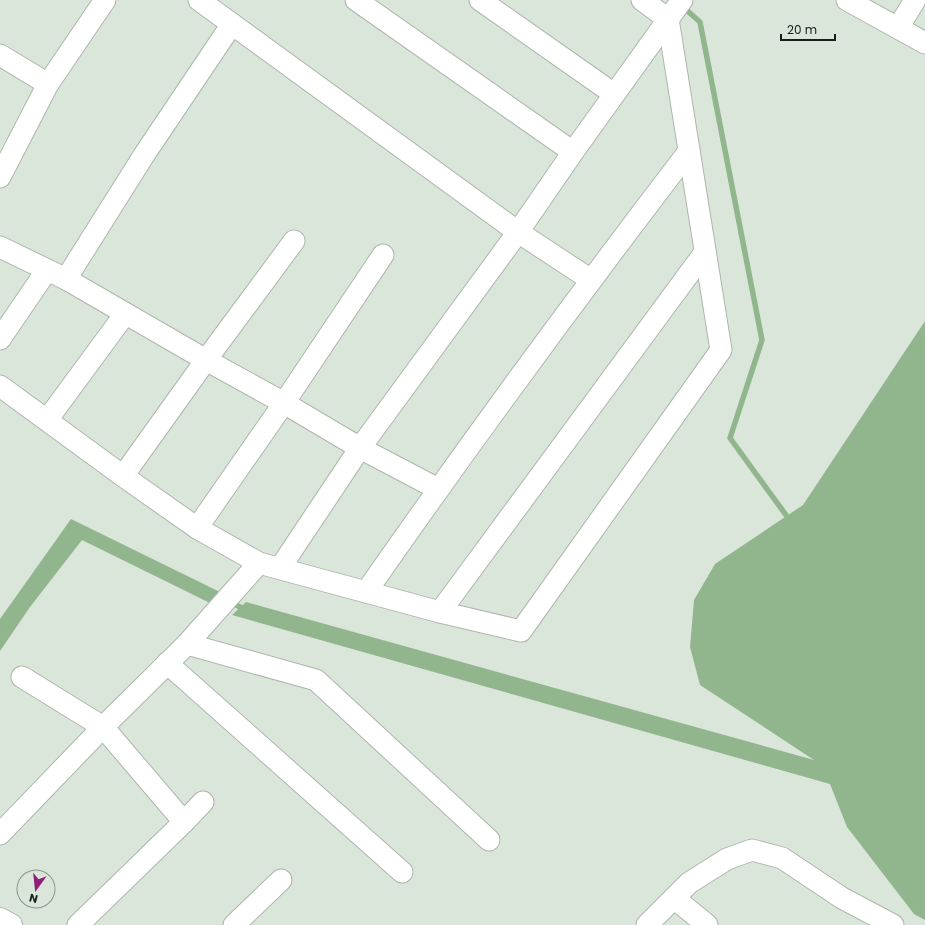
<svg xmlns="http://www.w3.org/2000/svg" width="925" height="925" font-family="Poppins,sans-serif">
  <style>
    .water { fill: #91b58d }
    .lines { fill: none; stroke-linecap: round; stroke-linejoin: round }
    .stream { stroke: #91b58d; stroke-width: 5.5 }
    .minor-casing { stroke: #acb7ab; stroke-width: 23 }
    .secondary-casing { stroke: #acb7ab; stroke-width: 24 }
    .minor { stroke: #fff; stroke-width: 21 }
    .secondary { stroke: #fff; stroke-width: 22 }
  </style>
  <rect width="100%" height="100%" fill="#dae6d9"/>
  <g class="water">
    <polygon points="925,321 925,920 914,914 847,827 830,784 232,615 246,602 814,760 700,685 690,647 694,600 715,564 803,505"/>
    <polygon points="71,519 220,592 210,603 82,540 30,607 0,651 0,619"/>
  </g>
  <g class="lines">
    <g class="stream">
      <polyline points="682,6 700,22 762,340 730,438 791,522"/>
      <polyline points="229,602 247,610"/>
    </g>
    <defs>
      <g id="minor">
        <polyline points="199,0 518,232 591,280"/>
        <polyline points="356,0 573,152"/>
        <polyline points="480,0 614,94"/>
        <polyline points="847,0 925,43"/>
        <polyline points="898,28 915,0"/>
        <polyline points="0,55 48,84"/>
        <polyline points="0,177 48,84 105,0"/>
        <polyline points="0,247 66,279 206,360 284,403 360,448 438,489"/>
        <polyline points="66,279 144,155 232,24"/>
        <polyline points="0,339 47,270"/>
        <polyline points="0,386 123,476 197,528 259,563 440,612 521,631 721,350 668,19 642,0"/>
        <polyline points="47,420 125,314"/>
        <polyline points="123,476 206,360 294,241"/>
        <polyline points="197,528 284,403 383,255"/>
        <polyline points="280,568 360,448 518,232 573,152 682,0"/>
        <path d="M366,592c104,-149 212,-296 323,-441"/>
        <polyline points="440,612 705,252"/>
        <polyline points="187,644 316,680 489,840"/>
        <polyline points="167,663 402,872"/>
        <polyline points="184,822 103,727 187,644 259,563"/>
        <polyline points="0,834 103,727 22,677"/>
        <polyline points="674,898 707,925"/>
        <polyline points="78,925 184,822 203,802"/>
        <polyline points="234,925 281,880"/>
        <polyline points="647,925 689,883 727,859 752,850 782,858 842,898 893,925"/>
      </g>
      <polyline id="secondary" points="0,919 11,925"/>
    </defs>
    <use href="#minor" class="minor-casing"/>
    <use href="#secondary" class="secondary-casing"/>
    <use href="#minor" class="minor"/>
    <use href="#secondary" class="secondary"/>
  </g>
  <g transform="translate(36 889) rotate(195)"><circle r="19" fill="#dae6d9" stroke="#8c968c"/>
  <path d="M0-3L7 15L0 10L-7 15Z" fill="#921d7b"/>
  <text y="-6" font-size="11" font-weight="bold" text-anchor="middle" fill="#181d18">N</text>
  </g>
  <path d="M781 34v6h54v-6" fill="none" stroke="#181d18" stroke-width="2"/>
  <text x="787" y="34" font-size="12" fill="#181d18" stroke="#dae6d9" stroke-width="3" paint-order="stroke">20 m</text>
</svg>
